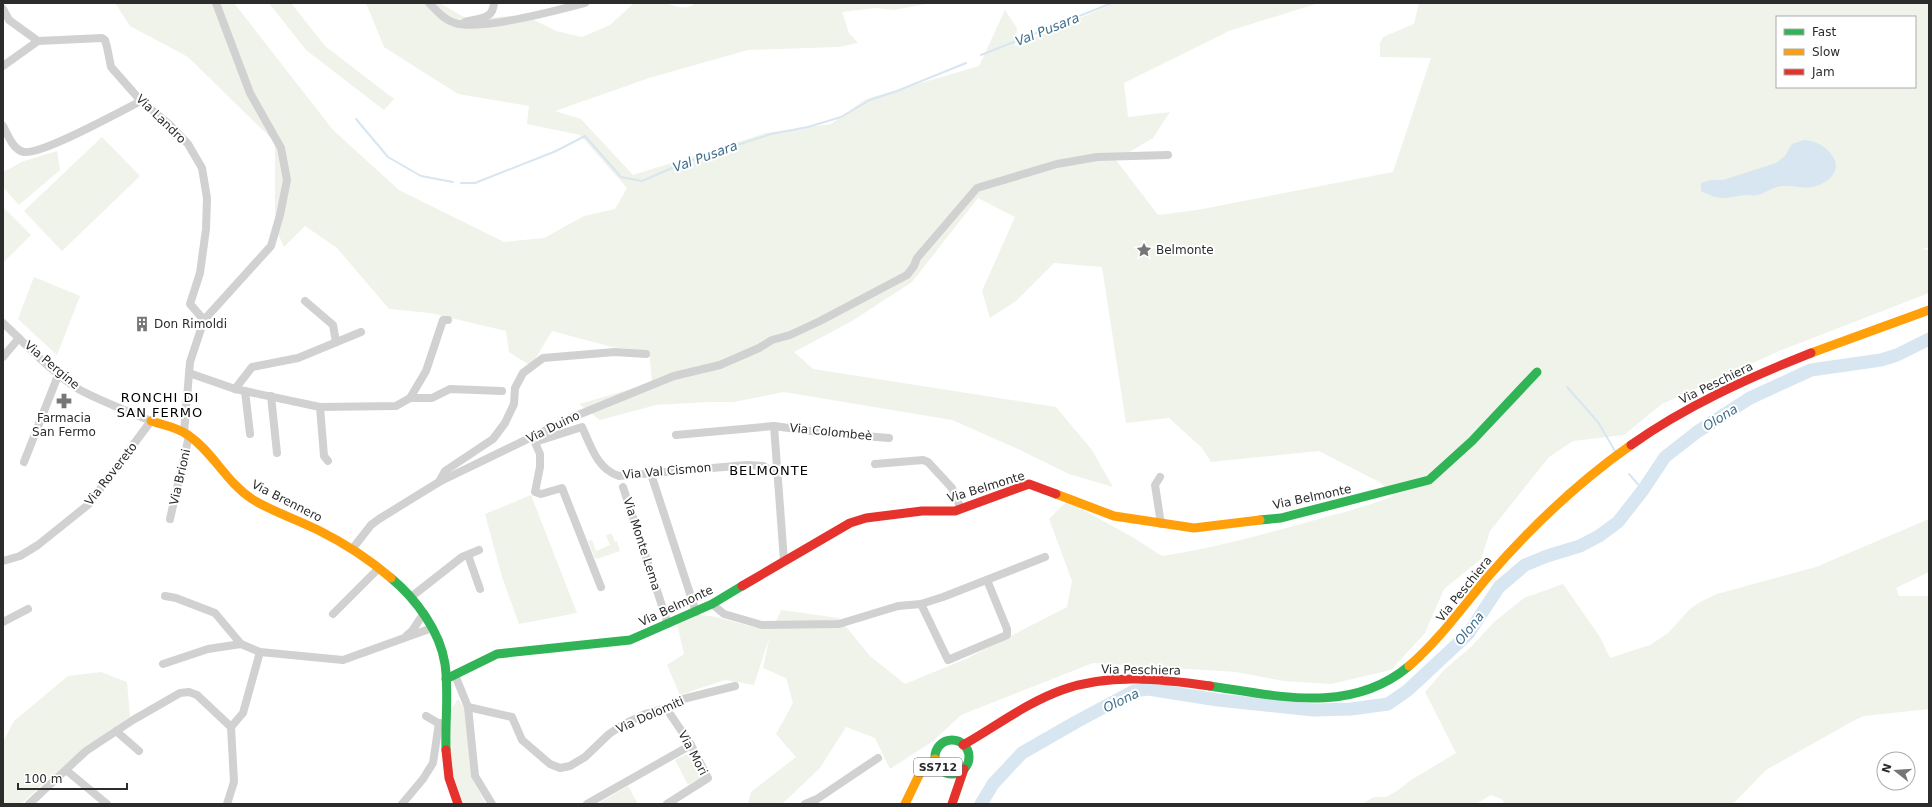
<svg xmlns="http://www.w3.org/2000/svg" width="1932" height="807" font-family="'DejaVu Sans',sans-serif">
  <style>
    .green { fill: #f0f3ea; fill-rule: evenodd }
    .water { fill: #d7e6f0 }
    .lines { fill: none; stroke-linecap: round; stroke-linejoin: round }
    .stream { stroke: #d7e6f0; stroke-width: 2 }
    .river { stroke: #d7e6f0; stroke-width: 13 }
    .street { stroke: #d1d1d1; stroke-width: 8 }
    .fast { stroke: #30b455; stroke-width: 9 }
    .slow { stroke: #ff9f0a; stroke-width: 9 }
    .jam { stroke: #e5322d; stroke-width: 9 }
    .labels { text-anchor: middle; stroke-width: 4; stroke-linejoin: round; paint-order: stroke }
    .shield { fill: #fff; stroke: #6b6b6b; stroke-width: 1 }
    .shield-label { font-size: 11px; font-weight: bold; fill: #2c2c2c }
    .street-label { font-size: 12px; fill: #2c2c2c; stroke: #fff }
    .poi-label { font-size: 12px; fill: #2c2c2c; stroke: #fff; text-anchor: start }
    .water-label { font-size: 13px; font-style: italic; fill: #3d6e8c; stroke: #fff }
    .neighbourhood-label { font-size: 13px; letter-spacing: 1px; fill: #000; stroke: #fff }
  </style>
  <rect width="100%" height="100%" fill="#fff"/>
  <g class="green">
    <path d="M115,3h119l99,127 66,60 105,52 40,-4 40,-22 31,-7 12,-21 -47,-53 -53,-11 2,-18 -71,-12 -74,-47 -18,-44h74l22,13 10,3 52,-4 32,16 26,6 28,-12 24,-22c9,0 20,-2 29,0 13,2 21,9 33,0h235l-37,7 -19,-2 -33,4 7,21 9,10 -19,4 -91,3 -99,28 -94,33 26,8 52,56 133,-42 65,-9 35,-25 113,-33 26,-56 12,18 -2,18 100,-43h204l-90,28 -105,52 4,34 42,-5 -17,26 -37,22 42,55 39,-5 196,-38 38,-114 -51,-1v-14l3,-6 31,-13 5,-21h510v244l-6,2 6,1v43l-152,59 -115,52 -38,31 -51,6 -24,16 -59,74 -9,28 -37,30 -19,44 -34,37 -60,14 -47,-3 -48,-9 -143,-9 -132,52 -28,26 -43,28 -15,-31 -29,-11 -26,41 -38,36h-34l3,-12 45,-35 -20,-23 17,-31 -7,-25 -23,-10 7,-34 11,-24 58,8 31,38 35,28 63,-26 99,-51 5,-26 -23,-62 18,-18 67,37 28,18c49,-7 98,-21 146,-34 28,-8 59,-15 85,-26l-12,-13 -62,-32 -108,11 -9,-14 -33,-30 -43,5 -24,-156 -48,-4 -38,38 -26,17 -8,-27 33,-74 -37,-19 -66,84 -60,39 -58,31 19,17 243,38 36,43 21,37 -44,-13 -51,-25 -66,-29 -168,-28 -50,10h-27l-51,3 -56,15 -21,-16 73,-21 -3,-32 -37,-4 -60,-16 -21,35 -22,-14 -3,-21 -76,-18 -41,-4 -52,-61 -32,-22 -21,21 -9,-20v-85l-87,-85 -58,-31zM1777,17h138v70h-138z"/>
    <polygon points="269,3 291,3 325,46 394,99 384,110 306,50"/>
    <polygon points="102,137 140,176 62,251 24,211"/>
    <polygon points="57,151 60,170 19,205 3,187 3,172 24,161"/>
    <polygon points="3,207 31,235 3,263"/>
    <polygon points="34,277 80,296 57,355 18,319"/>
    <polygon points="531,495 577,613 519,624 502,577 485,514"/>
    <polygon points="1929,519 1929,572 1896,588 1899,596 1929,596 1929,709 1864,716 1855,720 1766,770 1733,804 1504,804 1503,800 1491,795 1476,804 1361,804 1374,797 1386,797 1397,791 1411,780 1456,753 1425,692 1444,670 1471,647 1494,622 1524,598 1563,584 1600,637 1610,658 1650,645 1668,633 1690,609 1700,602 1717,594 1816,567"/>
    <polygon points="609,534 612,534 615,542 617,541 620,551 597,559 595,558 588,541 592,540 596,551 610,545 606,535"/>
    <path d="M698,615c25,0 49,14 74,14l-18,56 -29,-5 -45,15 -13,-30 17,-11 -7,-30z"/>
    <path d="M101,672l26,10 3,35c-40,26 -74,55 -109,87h-18v-62l11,-21 54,-45z"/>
    <polygon points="457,700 459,700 465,709 471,777 486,804 462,804 448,757 451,710"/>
    <polygon points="689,753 701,778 688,785 675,760"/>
    <polygon points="628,786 638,804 597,804"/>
  </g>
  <path class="water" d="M1804,140c23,1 46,27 21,42 -17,10 -25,3 -42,4 -9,0 -17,7 -25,9 -4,1 -9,0 -13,0 -21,3 -24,6 -44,-4v-8l10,-3h12l53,-17 9,-7 7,-12z"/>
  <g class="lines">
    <g class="stream">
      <polyline points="981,55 1112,3"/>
      <polyline points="356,119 388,157 421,176 453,182"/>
      <polyline points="461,183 475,183 556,151 585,136 621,177 642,181 686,162 771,134 808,127 841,117 870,100 897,91 966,63"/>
      <polyline points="1567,387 1598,422 1615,451"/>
      <polyline points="1629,474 1643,490"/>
    </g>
    <polyline class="river" points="981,804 993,784 1022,753 1076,722 1134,691 1148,689 1218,700 1313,710 1351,709 1388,704 1408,690 1468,634 1499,587 1525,565 1547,556 1580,546 1599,536 1618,522 1643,490 1665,457 1697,432 1750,398 1811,370 1881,360 1897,355 1929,339"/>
    <g class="street">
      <path d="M429,3c8,8 15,17 26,20 24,8 104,-13 130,-20"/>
      <polyline points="3,9 9,20 38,41 102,38 105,40 107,47 111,67 141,101 169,124 188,144 202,168 207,198 206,229 200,273 190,304 204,320"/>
      <path d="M465,22c14,-4 28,-2 29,-19"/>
      <polyline points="3,66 38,41"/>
      <path d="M3,126c5,9 10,24 21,26 18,3 97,-41 117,-51"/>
      <polyline points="305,301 333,325 336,342"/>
      <path d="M3,323c23,21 51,52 77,67 23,12 47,21 71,31l-62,83 -51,41 -18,11 -17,5"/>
      <polyline points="3,357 19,338"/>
      <polyline points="189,373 235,389 320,407 396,406 410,398 432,398 450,389 502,391"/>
      <polyline points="235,389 252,367 298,358 361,332"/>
      <polyline points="245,391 250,434"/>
      <polyline points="271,396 277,453"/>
      <polyline points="410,398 426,371 443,320 448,320"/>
      <polyline points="320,407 324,456 328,461"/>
      <polyline points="774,426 784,561"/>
      <polyline points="184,433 190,362 204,320 271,246 280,215 287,180 281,148 250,93 216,3"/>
      <polyline points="676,435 774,426 826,433 889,438"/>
      <polyline points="533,438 540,454 540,467 535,492 541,494 562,488 601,587"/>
      <path d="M535,442l47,-15c9,19 15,42 37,49l128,-11 16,1 15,8"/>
      <polyline points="24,462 59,373"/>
      <polyline points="875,464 923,460 928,462 952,488 961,509"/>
      <polyline points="651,474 696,612"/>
      <polyline points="1160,477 1155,485 1161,524"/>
      <polyline points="439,482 445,471 493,439 505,423 514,404 515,388 523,373 543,358 615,352 646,354"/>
      <polyline points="623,487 668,624"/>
      <polyline points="170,519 189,436"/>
      <polyline points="353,548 371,525 379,519 439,482 573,417 674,376 720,365 759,348 772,340 790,335 820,321 907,275 914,266 917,258 977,188 1057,164 1097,157 1168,155"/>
      <polyline points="468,555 480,589"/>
      <polyline points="165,596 176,598 215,613 241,644 260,652 343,660 432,628"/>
      <polyline points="411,597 462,557 479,550"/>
      <polyline points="712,604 724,614 762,625 839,624 898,606 921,604 943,597 1045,557"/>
      <polyline points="921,604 948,660 1007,635 1007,629 987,580"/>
      <polyline points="333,614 379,568"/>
      <polyline points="3,622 28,609"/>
      <polyline points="407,635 412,631 424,613"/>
      <polyline points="163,664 208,649 241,644"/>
      <polyline points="455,675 468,707 512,717 522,740 550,764 560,768 570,766 585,757 609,734 624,724 645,714 666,708 683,699 735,686"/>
      <polyline points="468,707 475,776 492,804"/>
      <polyline points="666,708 691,745 708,778 667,804"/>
      <polyline points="426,716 438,723 444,723"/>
      <polyline points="231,727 243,713 260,652"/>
      <polyline points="116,731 139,751"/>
      <polyline points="66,770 107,804"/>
      <polyline points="29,804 86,751 133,720 180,693 189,692 197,695 231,727 234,782 227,804"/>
      <polyline points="402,804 423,779 433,763 439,723"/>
      <polyline points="587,804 691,745"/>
      <polyline points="805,804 817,799 878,758"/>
    </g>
    <g class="fast">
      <polyline points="1260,520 1281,518 1429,480 1472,441 1537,372"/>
      <path d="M391,578c25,21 49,53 54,86 4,28 0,58 1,86"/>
      <polyline points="446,679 497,654 630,640 712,604 742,586"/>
      <path d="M1210,686c68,10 141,29 199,-20"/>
      <circle cx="952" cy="757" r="17"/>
    </g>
    <g class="slow">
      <polyline points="1811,353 1929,310"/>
      <path d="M151,421c12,4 26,6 37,14 25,17 38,47 64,64 21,13 44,20 66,31 26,13 51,29 73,48"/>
      <polyline points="1056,494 1114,516 1194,528 1260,520"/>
      <path d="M1409,666c30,-26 52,-57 77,-87 43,-50 91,-96 145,-134"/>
      <polyline points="905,804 921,771 935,759"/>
    </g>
    <g class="jam">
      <path d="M1631,445c55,-39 117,-67 180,-92"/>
      <polyline points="742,586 850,523 866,518 922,511 955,511 1029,484 1056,494"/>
      <path d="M963,745c32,-18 63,-42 99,-55 47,-17 100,-11 148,-4"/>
      <polyline points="446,750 449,778 458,804"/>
      <polyline points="952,804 964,769"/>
    </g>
  </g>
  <defs>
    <symbol id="sight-bare" viewBox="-9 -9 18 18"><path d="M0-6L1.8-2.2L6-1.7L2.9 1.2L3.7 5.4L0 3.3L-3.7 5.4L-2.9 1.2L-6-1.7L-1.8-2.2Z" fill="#767676" stroke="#fff" stroke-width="2.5" paint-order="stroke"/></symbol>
    <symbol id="building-bare" viewBox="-9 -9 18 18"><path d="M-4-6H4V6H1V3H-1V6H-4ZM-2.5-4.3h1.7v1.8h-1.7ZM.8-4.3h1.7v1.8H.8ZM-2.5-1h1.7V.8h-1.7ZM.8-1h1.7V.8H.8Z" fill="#767676" stroke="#fff" stroke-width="2.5" paint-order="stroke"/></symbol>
    <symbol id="pharmacy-bare" viewBox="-9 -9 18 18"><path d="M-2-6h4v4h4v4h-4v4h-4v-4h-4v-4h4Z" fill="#767676" stroke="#fff" stroke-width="2.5" paint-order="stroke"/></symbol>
  </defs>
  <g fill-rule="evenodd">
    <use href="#sight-bare" x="1133" y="239" width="22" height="22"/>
    <use href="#building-bare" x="131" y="313" width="22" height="22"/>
    <use href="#pharmacy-bare" x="53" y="390" width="22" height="22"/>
  </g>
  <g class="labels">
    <rect class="shield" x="914" y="758" width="48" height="18" rx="3"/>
    <g class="shield-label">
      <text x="938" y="771">SS712</text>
    </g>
    <g class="street-label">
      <text transform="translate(161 119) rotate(44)" y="4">Via Landro</text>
      <text transform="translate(52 365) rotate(40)" y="4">Via Pergine</text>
      <text transform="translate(1716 383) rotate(-26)" y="4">Via Peschiera</text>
      <text transform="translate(553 427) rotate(-26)" y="4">Via Duino</text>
      <text transform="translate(831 432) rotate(6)" y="4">Via Colombeè</text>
      <text transform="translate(667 471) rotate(-5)" y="4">Via Val Cismon</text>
      <text transform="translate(111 474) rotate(-52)" y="4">Via Rovereto</text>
      <text transform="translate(180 477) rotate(-77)" y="4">Via Brioni</text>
      <text transform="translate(986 487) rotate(-17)" y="4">Via Belmonte</text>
      <text transform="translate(1312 497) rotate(-12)" y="4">Via Belmonte</text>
      <text transform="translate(287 501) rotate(27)" y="4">Via Brennero</text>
      <text transform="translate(642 544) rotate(72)" y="4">Via Monte Lema</text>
      <text transform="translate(1464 589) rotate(-51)" y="4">Via Peschiera</text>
      <text transform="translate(676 606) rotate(-25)" y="4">Via Belmonte</text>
      <text transform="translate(1141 670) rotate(1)" y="4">Via Peschiera</text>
      <text transform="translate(650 715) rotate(-24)" y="4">Via Dolomiti</text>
      <text transform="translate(693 753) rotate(62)" y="4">Via Mori</text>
    </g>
    <g class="poi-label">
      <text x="1156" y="254">Belmonte</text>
      <text x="154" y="328">Don Rimoldi</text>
      <text x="64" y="422" text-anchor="middle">Farmacia<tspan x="64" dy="14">San Fermo</tspan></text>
    </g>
    <g class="water-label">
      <text transform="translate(1047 29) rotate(-22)" y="5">Val Pusara</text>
      <text transform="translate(705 156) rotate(-20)" y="5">Val Pusara</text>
      <text transform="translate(1720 417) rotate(-32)" y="5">Olona</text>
      <text transform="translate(1469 628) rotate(-51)" y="5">Olona</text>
      <text transform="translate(1121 700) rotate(-26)" y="5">Olona</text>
    </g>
    <g class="neighbourhood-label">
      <text x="160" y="402">RONCHI DI<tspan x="160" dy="15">SAN FERMO</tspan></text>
      <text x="769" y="475">BELMONTE</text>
    </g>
  </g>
  <rect width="1932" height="807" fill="none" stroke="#2c2c2c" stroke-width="8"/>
  <rect x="1776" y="16" width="140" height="72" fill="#ffffff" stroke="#ababab"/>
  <rect x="1784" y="29" width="20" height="6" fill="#30b455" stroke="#ababab"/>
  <text x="1812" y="36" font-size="12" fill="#2c2c2c">Fast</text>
  <rect x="1784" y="49" width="20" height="6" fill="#ff9f0a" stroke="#ababab"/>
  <text x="1812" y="56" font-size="12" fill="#2c2c2c">Slow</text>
  <rect x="1784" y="69" width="20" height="6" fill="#e5322d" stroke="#ababab"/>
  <text x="1812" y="76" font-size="12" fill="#2c2c2c">Jam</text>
  <g transform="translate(1896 771) rotate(287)"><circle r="19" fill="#ffffff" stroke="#ababab"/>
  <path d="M0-3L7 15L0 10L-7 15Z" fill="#767676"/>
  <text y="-6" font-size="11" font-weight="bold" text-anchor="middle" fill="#2c2c2c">N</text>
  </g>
  <path d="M18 783v6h109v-6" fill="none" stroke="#2c2c2c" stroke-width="2"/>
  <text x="24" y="783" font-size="12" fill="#2c2c2c" stroke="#ffffff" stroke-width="3" paint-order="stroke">100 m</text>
</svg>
